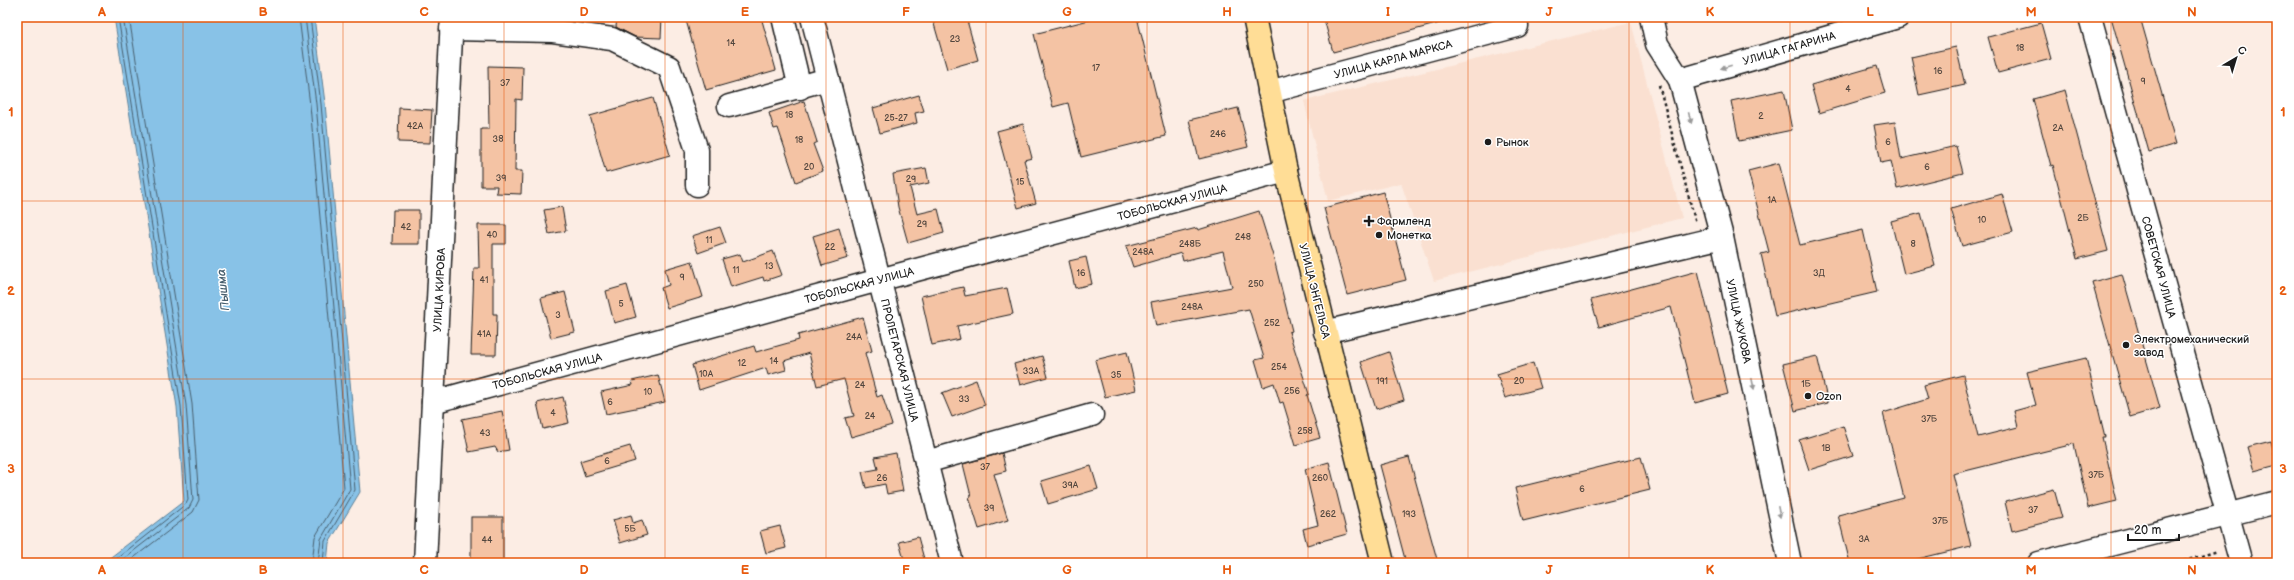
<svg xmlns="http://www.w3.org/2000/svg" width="2294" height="580" font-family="'Balsamiq Sans',sans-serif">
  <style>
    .built { fill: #fae0d1 }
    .water { fill: #88c2e7; stroke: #5d8096 }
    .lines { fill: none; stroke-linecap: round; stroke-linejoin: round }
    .shore { stroke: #475e6d; stroke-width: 1 }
    .building { fill: #f4c3a4; stroke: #1c1c1c }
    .minor-casing { stroke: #1c1c1c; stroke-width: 25 }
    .major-casing { stroke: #1c1c1c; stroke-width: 25 }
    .path { stroke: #1c1c1c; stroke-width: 2.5; stroke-dasharray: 3 3; stroke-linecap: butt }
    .minor { stroke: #fff; stroke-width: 22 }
    .major { stroke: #ffdd96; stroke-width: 22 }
    .oneway { fill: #999 }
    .grid { fill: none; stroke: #e8590c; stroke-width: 1; stroke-opacity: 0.55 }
    .poi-dot { fill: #1c1c1c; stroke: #fff; stroke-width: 1.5 }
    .labels { text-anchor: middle; stroke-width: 3; stroke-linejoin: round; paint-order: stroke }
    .number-label { font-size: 9px; fill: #52463e }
    .street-label { font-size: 11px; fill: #1c1c1c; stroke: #fff }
    .poi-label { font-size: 11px; fill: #1c1c1c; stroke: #fff; text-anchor: start }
    .water-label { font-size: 12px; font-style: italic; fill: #475e6d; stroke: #fff }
    .neatline { fill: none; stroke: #e8590c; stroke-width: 1.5 }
    .grid-label { font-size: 13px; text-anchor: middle; font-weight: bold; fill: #e8590c }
  </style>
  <rect width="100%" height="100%" fill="#fcede4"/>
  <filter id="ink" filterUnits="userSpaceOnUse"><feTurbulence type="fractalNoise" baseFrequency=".025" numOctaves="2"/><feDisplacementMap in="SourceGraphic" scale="8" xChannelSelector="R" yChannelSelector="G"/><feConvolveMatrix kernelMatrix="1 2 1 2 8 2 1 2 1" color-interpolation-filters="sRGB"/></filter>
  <g filter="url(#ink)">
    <polygon class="built" points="1631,22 1682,218 1434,281 1401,183 1328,201 1304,101"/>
    <polygon class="water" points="114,17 314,17 325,103 360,492 329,543 327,563 107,563 107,560 184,501 177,407"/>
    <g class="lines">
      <g class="shore">
        <polyline points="299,17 310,105 344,488 315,537 312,563"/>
        <polyline points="305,17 316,104 350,489 321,539 318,563"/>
        <polyline points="310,17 321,104 355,490 325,541 323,563"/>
        <polyline points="111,563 186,504 188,500 181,406 118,17"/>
        <polyline points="118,563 189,508 193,500 186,405 123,17"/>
        <polyline points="127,563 193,512 199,500 192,404 129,17"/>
      </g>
    </g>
    <g class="building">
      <polygon points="617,17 662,17 661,38 635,37 616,27"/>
      <polygon points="685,17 761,17 776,70 706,90"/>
      <polygon points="932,17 966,17 978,60 947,69"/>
      <polygon points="1101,17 1137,17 1166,136 1081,157 1068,103 1053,107 1034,34"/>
      <polygon points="1333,17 1447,17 1447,21 1333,52 1324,19"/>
      <polygon points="2111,17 2140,17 2176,144 2149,152"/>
      <polygon points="2041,23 2051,59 1998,73 1988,37"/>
      <polygon points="1956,47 1965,85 1919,95 1911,57"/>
      <polygon points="488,66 523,67 522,100 516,99 515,171 522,171 521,194 496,193 497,186 481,186 481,129 489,129"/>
      <polygon points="1877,66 1885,93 1819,113 1811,85"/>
      <polygon points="1784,90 1792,130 1739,141 1731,101"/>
      <polygon points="2065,90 2108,251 2077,259 2053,165 2051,166 2033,99"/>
      <polygon points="919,95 924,111 915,113 917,123 880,133 873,108"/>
      <polygon points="653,98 670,155 606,173 590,116"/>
      <polygon points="804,101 817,142 813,144 823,171 796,182 778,128 774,129 769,113"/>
      <polygon points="399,108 432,110 430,143 398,142"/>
      <polygon points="1238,108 1248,147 1199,159 1189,120"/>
      <polygon points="1895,122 1901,159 1956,146 1963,173 1897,189 1891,161 1881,163 1874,125"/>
      <polygon points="1023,124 1032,158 1024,160 1036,203 1018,208 997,131"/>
      <polygon points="1779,163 1800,245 1863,230 1877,292 1775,316 1761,254 1769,252 1748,171"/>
      <polygon points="926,168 929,183 910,187 917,214 938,209 944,233 908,243 898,207 893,174"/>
      <polygon points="1383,192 1406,280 1347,295 1324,208"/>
      <polygon points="2002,194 2013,232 1962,246 1951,209"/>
      <polygon points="562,207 566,231 549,234 544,210"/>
      <polygon points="393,210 419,210 419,244 392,244"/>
      <polygon points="1259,211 1274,259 1292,331 1289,332 1309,394 1307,395 1320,438 1296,445 1283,402 1280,403 1274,383 1263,387 1255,360 1264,358 1249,309 1156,326 1151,302 1232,287 1223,251 1183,261 1181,253 1133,267 1126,246 1197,228 1198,230"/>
      <polygon points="1921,213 1935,266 1904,274 1891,221"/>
      <polygon points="478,225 506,225 506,244 493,244 493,314 497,314 496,355 471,355 474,268 479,268"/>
      <polygon points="720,227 726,243 698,253 692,236"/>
      <polygon points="839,228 848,258 822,266 813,236"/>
      <polygon points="773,251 782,275 764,281 763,277 731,287 722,259 740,254 743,262"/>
      <polygon points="1086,257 1092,284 1075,288 1069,261"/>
      <polygon points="692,261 703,297 667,308 661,288 669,285 665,269"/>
      <polygon points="1698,271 1728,394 1695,403 1671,307 1599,327 1591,300"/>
      <polygon points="2122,274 2160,408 2130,417 2092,282"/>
      <polygon points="627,285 636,317 614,323 606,291"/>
      <polygon points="963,287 965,296 1007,288 1013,314 957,326 960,339 932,345 921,296"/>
      <polygon points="565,292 575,332 551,338 541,298"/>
      <polygon points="863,317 872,351 865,353 877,397 882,395 892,425 851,437 845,418 854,416 844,379 817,386 809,353 784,361 786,370 768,375 766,368 699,390 692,365 754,346 756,352 799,340 798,335"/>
      <polygon points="1127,352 1136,390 1105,397 1095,360"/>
      <polygon points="1389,352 1404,400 1376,409 1361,362"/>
      <polygon points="1042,356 1048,377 1020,385 1014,364"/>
      <polygon points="1817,356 1828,403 1795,411 1783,364"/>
      <polygon points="2086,358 2105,437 2102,437 2117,501 2088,508 2074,444 1953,474 1971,546 1901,563 1850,563 1838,515 1904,498 1883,413 1928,399 1924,385 1963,375 1978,437 2018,427 2014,411 2036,405 2027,372"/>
      <polygon points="1533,363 1541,388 1505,398 1497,374"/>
      <polygon points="658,375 665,402 606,414 601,392 633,385 632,381"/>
      <polygon points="976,380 985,405 952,417 942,393"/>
      <polygon points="563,397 569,423 543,429 537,403"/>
      <polygon points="502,411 509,450 498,452 495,447 469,452 462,419"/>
      <polygon points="1843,426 1853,456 1809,470 1799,440"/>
      <polygon points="2271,441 2277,465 2254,471 2247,447"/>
      <polygon points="630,446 635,461 585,476 580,461"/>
      <polygon points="896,453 903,491 887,494 885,484 866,488 862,472 878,469 875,457"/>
      <polygon points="1002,453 1006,471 994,474 1008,520 979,529 969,497 971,496 963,464"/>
      <polygon points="1409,457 1438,563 1406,563 1380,465"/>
      <polygon points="1641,457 1650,490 1523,521 1515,488"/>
      <polygon points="1329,462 1347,534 1307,545 1303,529 1318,525 1305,469"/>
      <polygon points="1091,466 1098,489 1048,504 1041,481"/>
      <polygon points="2054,489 2062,518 2012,531 2005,502"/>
      <polygon points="631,515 633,523 642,520 647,535 620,543 613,520"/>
      <rect x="471" y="517" width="32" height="46"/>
      <polygon points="780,526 786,548 766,553 760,531"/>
      <polygon points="918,537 924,559 905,563 899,542"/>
    </g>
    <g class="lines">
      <defs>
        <g id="minor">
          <polyline points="783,17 800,88"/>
          <polyline points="812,17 952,563"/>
          <polyline points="1651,17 1657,44 1680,80 1722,237 1790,563"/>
          <polyline points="2090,17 2241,563"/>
          <polyline points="451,29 553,31 612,39 669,67 697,150 697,185"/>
          <polyline points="1680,80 1898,17"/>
          <polyline points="1269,92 1517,26"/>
          <polyline points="729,106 828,79"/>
          <polyline points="1325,332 1722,237"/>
          <polyline points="433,402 879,280 1286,171"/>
          <polyline points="926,462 1092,415"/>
          <polyline points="425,563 452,17"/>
          <polyline points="2039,563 2277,502"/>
        </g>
        <polyline id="major" points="1254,17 1286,171 1383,563"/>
      </defs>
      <use href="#minor" class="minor-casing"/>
      <use href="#major" class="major-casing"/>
      <g class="path">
        <polyline points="1659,85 1696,224"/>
        <polyline points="2178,563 2218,551"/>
      </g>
      <use href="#minor" class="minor"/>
      <use href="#major" class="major"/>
    </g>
    <defs><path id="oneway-solid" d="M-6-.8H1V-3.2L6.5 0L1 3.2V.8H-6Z"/></defs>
    <g class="oneway">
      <use href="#oneway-solid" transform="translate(1726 67) rotate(164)"/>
      <use href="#oneway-solid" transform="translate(1690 118) rotate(75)"/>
      <use href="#oneway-solid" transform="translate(1753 384) rotate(78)"/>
      <use href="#oneway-solid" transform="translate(1779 512) rotate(78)"/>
    </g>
  </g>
  <path class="grid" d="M183,17v546M343,17v546M504,17v546M665,17v546M826,17v546M986,17v546M1147,17v546M1308,17v546M1468,17v546M1629,17v546M1790,17v546M1951,17v546M2111,17v546M17,201h2260M17,379h2260"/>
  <g class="poi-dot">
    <circle cx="1488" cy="142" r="4"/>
    <path d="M1367 215h4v4h4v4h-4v4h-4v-4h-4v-4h4z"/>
    <circle cx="1379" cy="235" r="4"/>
    <circle cx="2126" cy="345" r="4"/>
    <circle cx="1808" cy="396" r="4"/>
  </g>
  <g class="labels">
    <g class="number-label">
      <text x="955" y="42">23</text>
      <text x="731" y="46">14</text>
      <text x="2020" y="51">18</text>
      <text x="1096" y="71">17</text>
      <text x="1938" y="74">16</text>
      <text x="2143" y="84">9</text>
      <text x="505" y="86">37</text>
      <text x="1848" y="92">4</text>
      <text x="789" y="118">18</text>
      <text x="1761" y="119">2</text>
      <text x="896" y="121">25-27</text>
      <text x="415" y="129">42А</text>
      <text x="2058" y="131">2А</text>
      <text x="1218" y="137">246</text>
      <text x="498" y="142">38</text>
      <text x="799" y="143">18</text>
      <text x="1888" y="145">6</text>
      <text x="809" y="170">20</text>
      <text x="1927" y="170">6</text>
      <text x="501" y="181">39</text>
      <text x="911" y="182">29</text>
      <text x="1020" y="185">15</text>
      <text x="1772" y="203">1А</text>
      <text x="2083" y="221">2Б</text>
      <text x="1982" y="223">10</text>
      <text x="922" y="227">29</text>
      <text x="406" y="230">42</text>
      <text x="492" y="238">40</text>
      <text x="1243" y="240">248</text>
      <text x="709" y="243">11</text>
      <text x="1190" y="247">248Б</text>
      <text x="1913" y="247">8</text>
      <text x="830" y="250">22</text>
      <text x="1143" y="255">248А</text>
      <text x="769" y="269">13</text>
      <text x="736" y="273">11</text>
      <text x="1081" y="276">16</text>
      <text x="1819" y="276">3Д</text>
      <text x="682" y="280">9</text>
      <text x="484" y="283">41</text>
      <text x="1256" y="287">250</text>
      <text x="621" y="307">5</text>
      <text x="1192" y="310">248А</text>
      <text x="558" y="318">3</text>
      <text x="1272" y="326">252</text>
      <text x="484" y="337">41А</text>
      <text x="854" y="340">24А</text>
      <text x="774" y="364">14</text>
      <text x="742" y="366">12</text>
      <text x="1279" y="370">254</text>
      <text x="1031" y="374">33А</text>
      <text x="706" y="377">10А</text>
      <text x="1116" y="378">35</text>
      <text x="1382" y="384">191</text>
      <text x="1519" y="384">20</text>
      <text x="1806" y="387">1Б</text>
      <text x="860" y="388">24</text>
      <text x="1292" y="394">256</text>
      <text x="648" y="395">10</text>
      <text x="964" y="402">33</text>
      <text x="610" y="405">6</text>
      <text x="553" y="416">4</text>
      <text x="870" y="419">24</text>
      <text x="1929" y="422">37Б</text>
      <text x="1305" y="434">258</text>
      <text x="485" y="436">43</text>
      <text x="1826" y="451">1В</text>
      <text x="607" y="464">6</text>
      <text x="985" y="470">37</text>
      <text x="2096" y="478">37Б</text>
      <text x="882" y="481">26</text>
      <text x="1320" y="481">260</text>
      <text x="1070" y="488">39А</text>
      <text x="1582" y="492">6</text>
      <text x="989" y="511">39</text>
      <text x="2033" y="513">37</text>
      <text x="1328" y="517">262</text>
      <text x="1409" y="517">193</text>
      <text x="1940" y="524">37Б</text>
      <text x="630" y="532">5Б</text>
      <text x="1864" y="542">3А</text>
      <text x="487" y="543">44</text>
    </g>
    <g class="street-label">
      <text transform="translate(1789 48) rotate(-16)" y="4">УЛИЦА ГАГАРИНА</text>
      <text transform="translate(1393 59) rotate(-15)" y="4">УЛИЦА КАРЛА МАРКСА</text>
      <text transform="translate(1172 202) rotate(-15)" y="4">ТОБОЛЬСКАЯ УЛИЦА</text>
      <text transform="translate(2159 267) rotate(75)" y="4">СОВЕТСКАЯ УЛИЦА</text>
      <text transform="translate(859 285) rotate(-15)" y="4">ТОБОЛЬСКАЯ УЛИЦА</text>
      <text transform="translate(439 290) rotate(-87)" y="4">УЛИЦА КИРОВА</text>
      <text transform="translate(1315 291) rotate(76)" y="4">УЛИЦА ЭНГЕЛЬСА</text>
      <text transform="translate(1739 321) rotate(78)" y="4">УЛИЦА ЖУКОВА</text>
      <text transform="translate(900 360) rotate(76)" y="4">ПРОЛЕТАРСКАЯ УЛИЦА</text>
      <text transform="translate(547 371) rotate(-15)" y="4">ТОБОЛЬСКАЯ УЛИЦА</text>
    </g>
    <g class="poi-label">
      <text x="1496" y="146">Рынок</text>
      <text x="1377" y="225">Фармленд</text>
      <text x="1387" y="239">Монетка</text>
      <text x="2134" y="343">Электромеханический<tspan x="2134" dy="13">завод</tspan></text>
      <text x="1816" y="400">Ozon</text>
    </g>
    <g class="water-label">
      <text transform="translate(223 290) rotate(-96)" y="4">Пышма</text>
    </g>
  </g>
  <rect width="2294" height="580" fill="none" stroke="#fff" stroke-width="44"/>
  <g transform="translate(2236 58) rotate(38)" stroke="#ffffff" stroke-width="3" paint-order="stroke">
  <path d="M0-3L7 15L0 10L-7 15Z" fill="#1c1c1c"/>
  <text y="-6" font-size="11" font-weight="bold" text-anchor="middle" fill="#1c1c1c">С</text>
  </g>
  <path d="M2128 534v6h51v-6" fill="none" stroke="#1c1c1c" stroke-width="2"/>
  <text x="2134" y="534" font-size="12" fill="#1c1c1c" stroke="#ffffff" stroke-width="3" paint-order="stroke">20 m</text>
  <rect x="22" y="22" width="2250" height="536" class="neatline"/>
  <g class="grid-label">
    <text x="102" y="16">A</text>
    <text x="263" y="16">B</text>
    <text x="424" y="16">C</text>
    <text x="584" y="16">D</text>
    <text x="745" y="16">E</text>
    <text x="906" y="16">F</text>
    <text x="1067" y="16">G</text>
    <text x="1227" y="16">H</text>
    <text x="1388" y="16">I</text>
    <text x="1549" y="16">J</text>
    <text x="1710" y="16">K</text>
    <text x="1870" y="16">L</text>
    <text x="2031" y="16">M</text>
    <text x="2192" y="16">N</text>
    <text x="11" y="116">1</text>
    <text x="2283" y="116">1</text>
    <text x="11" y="295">2</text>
    <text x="2283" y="295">2</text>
    <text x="11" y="473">3</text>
    <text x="2283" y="473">3</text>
    <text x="102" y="574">A</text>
    <text x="263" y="574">B</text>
    <text x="424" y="574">C</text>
    <text x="584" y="574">D</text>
    <text x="745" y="574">E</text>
    <text x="906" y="574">F</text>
    <text x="1067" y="574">G</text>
    <text x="1227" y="574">H</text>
    <text x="1388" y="574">I</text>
    <text x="1549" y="574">J</text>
    <text x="1710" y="574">K</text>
    <text x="1870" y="574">L</text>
    <text x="2031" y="574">M</text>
    <text x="2192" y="574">N</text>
  </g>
</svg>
